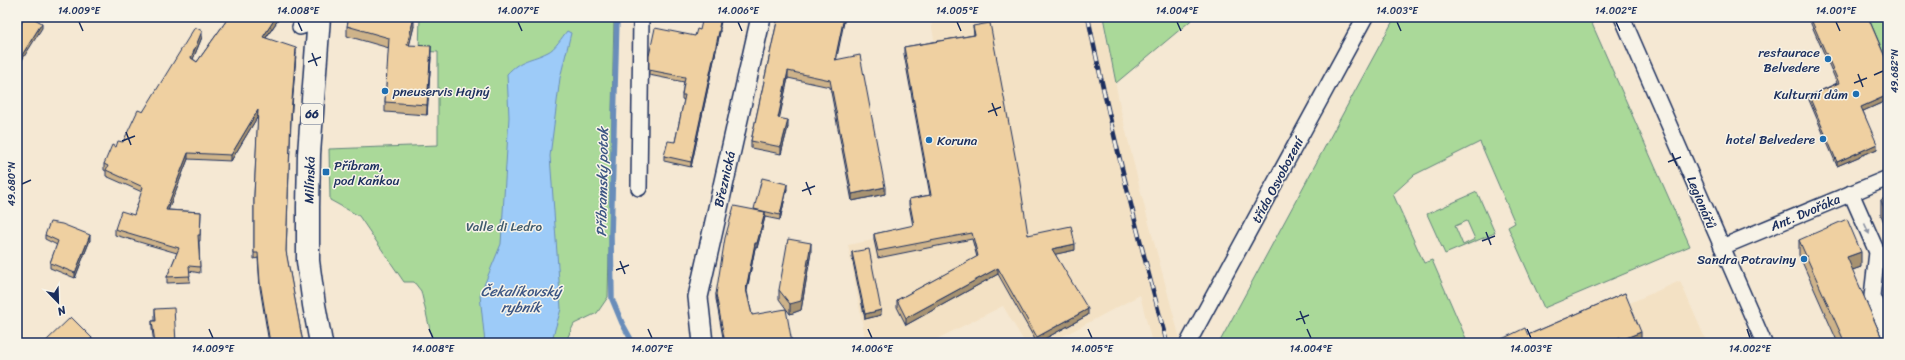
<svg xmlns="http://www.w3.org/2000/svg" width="1905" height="360" font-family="Sriracha,sans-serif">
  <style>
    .built { fill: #f3e1c4 }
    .green { fill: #aad999; stroke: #62847c; fill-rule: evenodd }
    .water { fill: #9dcbf8; stroke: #698dba }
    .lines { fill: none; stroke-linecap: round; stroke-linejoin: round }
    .stream { stroke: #698dba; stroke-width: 5.5 }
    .minor-casing { stroke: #1b2f5e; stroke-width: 18 }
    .tertiary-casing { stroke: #1b2f5e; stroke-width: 22 }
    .primary-casing { stroke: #1b2f5e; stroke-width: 25 }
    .minor { stroke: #f7f3e8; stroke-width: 15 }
    .tertiary { stroke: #f7f3e8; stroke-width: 19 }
    .primary { stroke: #f7f3e8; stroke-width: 22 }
    .rail-casing { stroke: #1b2f5e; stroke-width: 4.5 }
    .rail { stroke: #f7f3e8; stroke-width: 3; stroke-dasharray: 9; stroke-linecap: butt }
    .wall { fill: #ceb38a; stroke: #1b2f5e }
    .shaded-wall { fill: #a79271; stroke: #1b2f5e }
    .building { fill: #efd0a1; stroke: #1b2f5e }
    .oneway { fill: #8991a3 }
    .ticks { fill: none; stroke: #1b2f5e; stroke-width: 1.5 }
    .poi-dot { fill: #1f6fb2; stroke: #f7f3e8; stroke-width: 1.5 }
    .labels { text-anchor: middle; stroke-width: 3; stroke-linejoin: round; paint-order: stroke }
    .shield { fill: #f7f3e8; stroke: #5d6a87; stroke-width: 1 }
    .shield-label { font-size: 12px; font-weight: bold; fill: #1b2f5e }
    .poi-label { font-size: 13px; fill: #1b2f5e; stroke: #f7f3e8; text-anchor: end }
    .street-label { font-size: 13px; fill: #1b2f5e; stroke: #f7f3e8 }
    .park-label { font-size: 13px; fill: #3f5a6d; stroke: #f7f3e8 }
    .water-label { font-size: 14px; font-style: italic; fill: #3c5684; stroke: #f7f3e8 }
    .neatline { fill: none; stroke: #1b2f5e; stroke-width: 1.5 }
    .ticks-label { font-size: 10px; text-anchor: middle; fill: #1b2f5e }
  </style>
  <rect width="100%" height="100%" fill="#f5e8d3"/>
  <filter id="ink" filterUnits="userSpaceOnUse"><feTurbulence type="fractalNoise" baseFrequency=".025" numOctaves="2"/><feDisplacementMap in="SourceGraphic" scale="8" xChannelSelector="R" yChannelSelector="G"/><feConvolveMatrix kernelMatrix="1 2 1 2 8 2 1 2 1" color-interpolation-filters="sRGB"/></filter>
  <g filter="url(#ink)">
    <g class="built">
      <polygon points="930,17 1102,17 1121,111 1142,197 1181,343 1152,343 1140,295 1050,343 1025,343 1003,306 929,343 866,343 848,245 968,221"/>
      <polygon points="1680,281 1707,343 1538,343 1625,305"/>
    </g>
    <g class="green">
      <polygon points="420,17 614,17 608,297 597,313 574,324 565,343 433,343 421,291 414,282 404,282 359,216 330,200 329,149 438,145 438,52 419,51"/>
      <polygon points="1103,17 1195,17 1116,83"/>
      <polygon points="1395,17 1589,17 1690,246 1544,308 1508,227 1515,223 1480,142 1414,175 1393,194 1424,263 1432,260 1468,343 1219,343"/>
      <polygon points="1859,17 1888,17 1888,83"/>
      <path d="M1477,192l18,41 -50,21 -18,-40zM1467,221l8,18 -12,6 -8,-19z"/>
    </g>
    <path class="water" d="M567,31l4,2 -11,45 -10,78 11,153 -10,34h-66l-5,-48 21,-51 8,-127 -2,-43c15,-16 23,-13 41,-22 7,-3 14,-15 19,-21z"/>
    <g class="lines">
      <polyline class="stream" points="617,17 611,236 612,299 622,323 633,343"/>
      <defs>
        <g id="minor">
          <polyline points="1622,17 1764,343"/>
          <polyline points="300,27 318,21"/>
          <polyline points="639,188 641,17"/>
          <polyline points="1851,193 1877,252 1872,296 1888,332"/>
          <polyline points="1722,247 1888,178"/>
          <polyline points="1188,343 1365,17"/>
        </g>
        <polyline id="tertiary" points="703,343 698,297 761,17"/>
        <polyline id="primary" points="319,17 309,154 308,207 308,261 314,305 321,343"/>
      </defs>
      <use href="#minor" class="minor-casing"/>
      <use href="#tertiary" class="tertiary-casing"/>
      <use href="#primary" class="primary-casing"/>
      <use href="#minor" class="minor"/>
      <use href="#tertiary" class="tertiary"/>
      <use href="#primary" class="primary"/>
      <defs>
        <path id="rail" d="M1088,17c22,110 50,218 79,326"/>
      </defs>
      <use href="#rail" class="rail-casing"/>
      <use href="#rail" class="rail"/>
    </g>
    <g class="wall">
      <polygon points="229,17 280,17 266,38 296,53 291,120 286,252 303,343 269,343 260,288 258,258 254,259 254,196 258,116 231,161 188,159 168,210 201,212 200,241 199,241 200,273 189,271 190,282 167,283 167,277 177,253 115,235 115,229 134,215 142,192 106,176 106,171 104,170 104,164 116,147 123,142 143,112 202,37 193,59 197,62"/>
      <polygon points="778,17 836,59 885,194 852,201 830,87 788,78 779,118 788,127 781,154 751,148 751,141"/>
      <polygon points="1808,17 1868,17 1888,64 1888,100 1863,111 1877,149 1837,166 1809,100 1809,96 1837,83"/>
      <polygon points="721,21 719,27 720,32 691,167 664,161 664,156 675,142 684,100 682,99 682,95 684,82 649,75 649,56 695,36 700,30"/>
      <polygon points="347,26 414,26 409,45 431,57 427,115 385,112 385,102 389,48 347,36"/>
      <polygon points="973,26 1028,235 1075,250 1055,254 1088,315 1037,343 998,274 906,325 897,307 897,300 977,257 972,239 878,258 874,240 874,234 913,226 909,205 909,199 930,195 904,54 904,47 974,35"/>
      <polygon points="787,189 780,220 765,217 757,248 755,248 747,291 752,315 792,343 724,343 716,299 716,294 754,210"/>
      <polygon points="1888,197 1888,233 1881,215 1881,200"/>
      <polygon points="45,235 90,240 75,278 50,268 50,263 57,245 45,239"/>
      <polygon points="1799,240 1861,267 1852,270 1884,343 1838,343 1799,255"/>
      <polygon points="811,252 801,310 790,314 779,299 779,290"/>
      <polygon points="852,252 881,315 865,319 852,257"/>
      <polygon points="1625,293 1641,343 1502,343 1502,339 1528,335"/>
      <polygon points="155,309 176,343 154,343 152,329 152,321 155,321"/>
    </g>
    <g class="shaded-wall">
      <polygon points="276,17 280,17 263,42 263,37"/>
      <polygon points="414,17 414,26 407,55 407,45"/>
      <polygon points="721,17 721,21 719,32 719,27"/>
      <polygon points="844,17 845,17 835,67 835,60"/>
      <polygon points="42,23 42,28 17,68 17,63"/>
      <polygon points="720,27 720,32 691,167 691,162"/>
      <polygon points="202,31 202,37 191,64 191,58"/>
      <polygon points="431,46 431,57 427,115 427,105"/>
      <polygon points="296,48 296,53 291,120 291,114"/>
      <polygon points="788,71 788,78 778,125 778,118"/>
      <polygon points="1888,95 1888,100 1861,112 1861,107"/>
      <polygon points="258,110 258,116 231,161 231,155"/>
      <polygon points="788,120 788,127 781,154 781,147"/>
      <polygon points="1877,144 1877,149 1837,166 1837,162"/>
      <polygon points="188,153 188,159 166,216 166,210"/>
      <polygon points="787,184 787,189 780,220 780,215"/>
      <polygon points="885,187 885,194 852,201 852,194"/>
      <polygon points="765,212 765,217 757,248 757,243"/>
      <polygon points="90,235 90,240 75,278 75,273"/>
      <polygon points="755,243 755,248 746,294 746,289"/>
      <polygon points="811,243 811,252 801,310 790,314 790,304"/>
      <polygon points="1075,244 1075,250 1052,255 1052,249"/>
      <polygon points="1861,252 1861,267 1847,272 1847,257"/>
      <polygon points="998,268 998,274 906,325 906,318"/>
      <polygon points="1088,309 1088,315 1037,343 1037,337"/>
      <polygon points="881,310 881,315 865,319 865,314"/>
      <polygon points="1641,332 1641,343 1621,343 1621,340"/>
      <polygon points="1620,337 1620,343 1607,343"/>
      <polygon points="92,338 92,343 87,343"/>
    </g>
    <g class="building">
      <polygon points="25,17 31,17 42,23 17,63 17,30"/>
      <polygon points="229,17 276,17 263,37 296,48 291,114 286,251 303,343 270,343 260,282 258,253 254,253 254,196 258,110 231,155 188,153 166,210 201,212 200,235 198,235 200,267 189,266 190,276 167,277 179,248 115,229 121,211 134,215 143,187 106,170 108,166 104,164 112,145 116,147 118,141 123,142 138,110 143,112 195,27 202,31 191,58 197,62"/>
      <polygon points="349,17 414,17 407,45 431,46 427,105 385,102 389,38 347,26"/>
      <polygon points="703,17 721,17 719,27 720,27 691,162 664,156 668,141 675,142 685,95 682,95 685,77 649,70 649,56 655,28 695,36 697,29 700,30"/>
      <polygon points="778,17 844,17 835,60 860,55 885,187 852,194 830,80 788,71 778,118 788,120 781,147 751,141"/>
      <polygon points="1810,17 1868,17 1888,64 1888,95 1861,107 1877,144 1837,162 1809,96 1839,83"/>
      <polygon points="990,23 1019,177 1028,235 1071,226 1075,244 1052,249 1088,309 1037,337 998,268 906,318 897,300 978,256 972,233 878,251 874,234 914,225 909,199 931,195 904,47 975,35 973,26"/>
      <polygon points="762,178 787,184 780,215 754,209"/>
      <polygon points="1888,197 1888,218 1881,200"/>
      <polygon points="734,206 765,212 757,243 755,243 746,289 752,315 786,309 792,343 725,343 716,294 725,238"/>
      <polygon points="1847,219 1861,252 1847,257 1884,343 1845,343 1799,240"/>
      <polygon points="50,222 62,224 90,235 75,273 50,263 58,241 45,235"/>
      <polygon points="788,239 811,243 801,301 790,304 779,290"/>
      <polygon points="869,249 881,310 865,314 852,252"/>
      <polygon points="1625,293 1641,332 1621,340 1620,337 1607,343 1504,343 1502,339 1525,328 1528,335"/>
      <polygon points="174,308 176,343 155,343 152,321 156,321 155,309"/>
      <polygon points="71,317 92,338 87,343 44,343"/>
    </g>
    <defs><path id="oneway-solid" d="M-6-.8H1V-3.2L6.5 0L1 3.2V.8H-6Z"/></defs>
    <use class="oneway" href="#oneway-solid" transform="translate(1867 229) rotate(66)"/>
  </g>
  <path class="ticks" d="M79,22l4,9M298,22l4,9M518,22l4,9M738,22l4,9M957,22l4,9M1177,22l4,9M1397,22l4,9M1616,22l4,9M1836,22l4,9M312,53l5,13M308,62l13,-5M1858,74l5,13M1874,75l9,-4M1854,83l13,-5M992,103l5,13M988,112l13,-5M126,132l5,13M122,141l13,-5M1672,153l5,13M1668,162l13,-5M806,182l5,13M22,184l9,-4M802,191l13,-5M1486,232l5,13M1482,241l13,-5M620,261l5,13M616,270l13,-5M1300,311l5,13M1296,320l13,-5M209,329l4,9M429,329l4,9M648,329l4,9M868,329l4,9M1088,329l4,9M1307,329l4,9M1527,329l4,9M1747,329l3,9"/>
  <g class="poi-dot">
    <circle cx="1828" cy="59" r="4"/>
    <circle cx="385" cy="91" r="4"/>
    <circle cx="1856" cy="94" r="4"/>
    <circle cx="1823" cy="139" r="4"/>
    <circle cx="929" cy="140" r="4"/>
    <rect x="322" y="168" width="8" height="8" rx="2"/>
    <circle cx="1804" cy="259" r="4"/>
  </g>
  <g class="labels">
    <rect class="shield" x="301" y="104" width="22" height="20" rx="3"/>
    <g class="shield-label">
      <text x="312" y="118">66</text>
    </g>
    <g class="poi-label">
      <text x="1820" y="57">restaurace<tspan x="1820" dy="15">Belvedere</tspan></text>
      <text x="393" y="96" text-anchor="start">pneuservis Hajný</text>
      <text x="1848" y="99">Kulturní dům</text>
      <text x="1815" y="144">hotel Belvedere</text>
      <text x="937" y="145" text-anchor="start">Koruna</text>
      <text x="334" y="170" text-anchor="start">Příbram,<tspan x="334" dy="15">pod Kaňkou</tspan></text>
      <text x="1796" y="264">Sandra Potraviny</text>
    </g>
    <g class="street-label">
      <text transform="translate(724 179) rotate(-77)" y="5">Březnická</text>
      <text transform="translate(309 180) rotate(-88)" y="5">Milínská</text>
      <text transform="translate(1277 180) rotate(-62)" y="5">třída Osvobození</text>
      <text transform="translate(1702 202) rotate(67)" y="5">Legionářů</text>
      <text transform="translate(1805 212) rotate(-23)" y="5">Ant. Dvořáka</text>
    </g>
    <g class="park-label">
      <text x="504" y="231">Valle di Ledro</text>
    </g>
    <g class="water-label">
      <text transform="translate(602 182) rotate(-89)" y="5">Příbramský potok</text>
      <text x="521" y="296">Čekalíkovský<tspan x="521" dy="16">rybník</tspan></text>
    </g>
  </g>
  <rect width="1905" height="360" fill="none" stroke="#f7f3e8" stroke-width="44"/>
  <g transform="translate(58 302) rotate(157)" stroke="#f7f3e8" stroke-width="3" paint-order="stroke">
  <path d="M0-3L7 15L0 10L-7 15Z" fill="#1b2f5e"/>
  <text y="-6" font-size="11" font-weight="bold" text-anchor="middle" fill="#1b2f5e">N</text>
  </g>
  <rect x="22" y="22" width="1861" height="316" class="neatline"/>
  <g class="ticks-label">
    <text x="79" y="14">14.009°E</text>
    <text x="298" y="14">14.008°E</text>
    <text x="518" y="14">14.007°E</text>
    <text x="738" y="14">14.006°E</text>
    <text x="957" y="14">14.005°E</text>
    <text x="1177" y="14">14.004°E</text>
    <text x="1397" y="14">14.003°E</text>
    <text x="1616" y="14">14.002°E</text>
    <text x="1836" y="14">14.001°E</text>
    <text transform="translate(1894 71) rotate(-90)" y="4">49.682°N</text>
    <text transform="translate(11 184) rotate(-90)" y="4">49.680°N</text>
    <text x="213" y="352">14.009°E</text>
    <text x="433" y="352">14.008°E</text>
    <text x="652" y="352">14.007°E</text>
    <text x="872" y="352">14.006°E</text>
    <text x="1092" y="352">14.005°E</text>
    <text x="1311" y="352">14.004°E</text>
    <text x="1531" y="352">14.003°E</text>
    <text x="1750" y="352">14.002°E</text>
  </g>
</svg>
